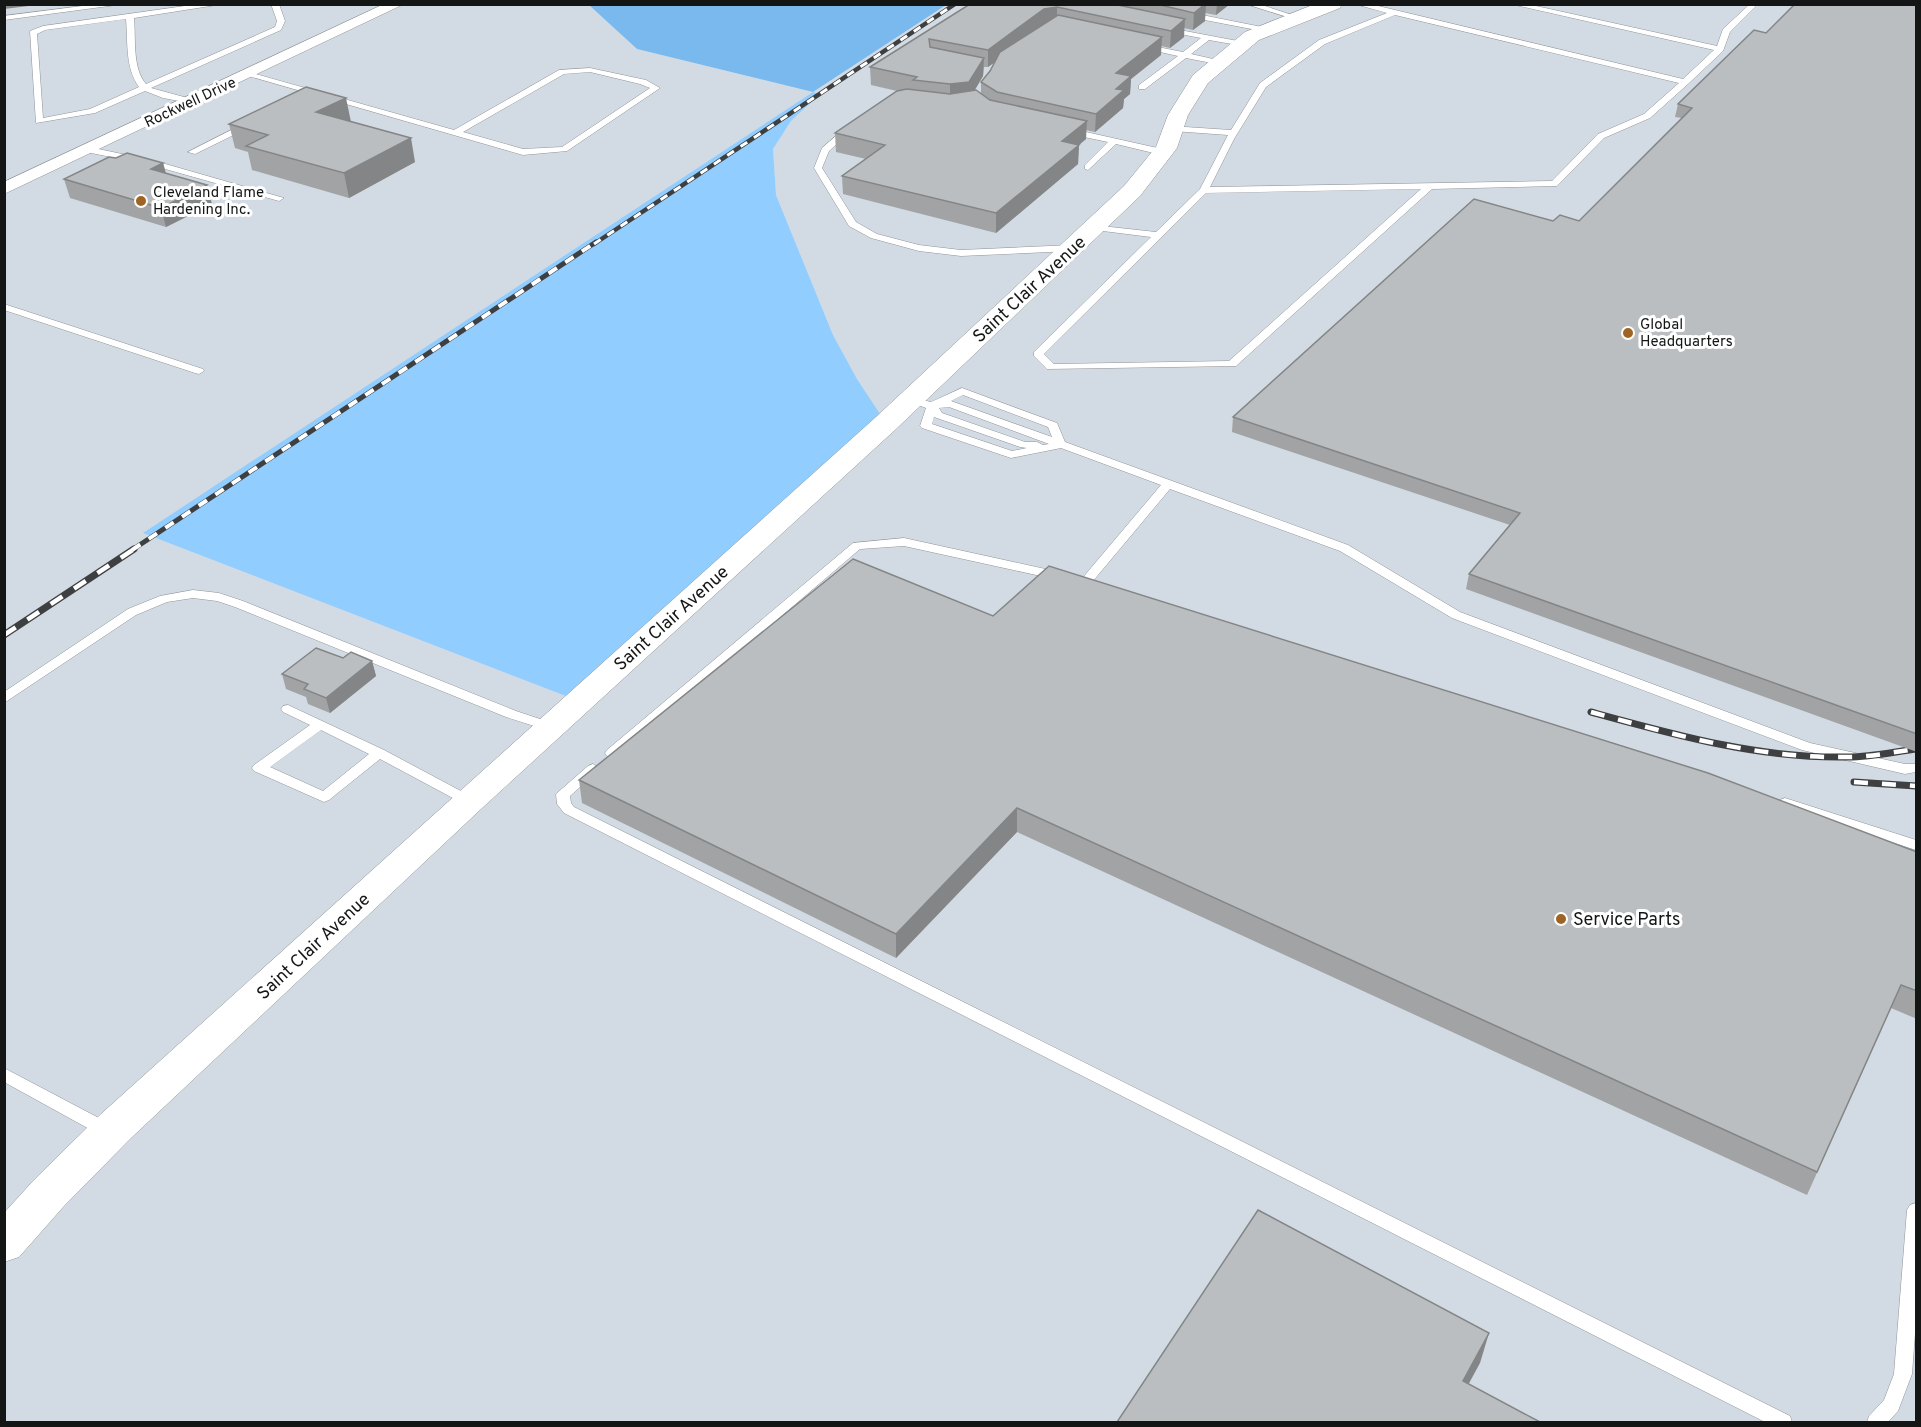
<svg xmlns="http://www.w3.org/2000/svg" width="1921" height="1427" font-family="Overpass,sans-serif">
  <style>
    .built { fill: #d2dbe3; fill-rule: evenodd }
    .green { fill: #91cdff }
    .forest { fill: #79b9ee }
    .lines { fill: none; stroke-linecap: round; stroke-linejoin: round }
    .lane-casing { stroke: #919496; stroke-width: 1 }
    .street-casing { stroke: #919496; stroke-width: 1 }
    .secondary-casing { stroke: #919496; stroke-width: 1 }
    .lane { fill: #fff; fill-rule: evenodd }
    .street { fill: #fff; fill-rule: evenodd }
    .secondary { fill: #fff; fill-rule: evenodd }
    .rail-far2-casing { stroke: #3e3f40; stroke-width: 4.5 }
    .rail-far1-casing { stroke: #3e3f40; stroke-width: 5 }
    .rail-casing { stroke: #3e3f40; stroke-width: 7 }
    .rail-far2 { stroke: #fff; stroke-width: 3; stroke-dasharray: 8; stroke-linecap: butt }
    .rail-far1 { stroke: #fff; stroke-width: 4; stroke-dasharray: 10; stroke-linecap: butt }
    .rail { stroke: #fff; stroke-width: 4.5; stroke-dasharray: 14; stroke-linecap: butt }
    .wall { fill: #a1a3a5; fill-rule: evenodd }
    .shaded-wall { fill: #838586 }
    .building { fill: #bbbec0; stroke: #838586; stroke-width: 1.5 }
    .poi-dot { fill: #9e6424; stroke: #fff; stroke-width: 2 }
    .labels { text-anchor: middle; stroke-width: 6; stroke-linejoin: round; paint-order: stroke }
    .far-street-label { font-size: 15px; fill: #141515; stroke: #fff }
    .far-poi-label { font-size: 15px; fill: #141515; stroke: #fff; text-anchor: start }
    .street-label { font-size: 18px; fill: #141515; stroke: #fff }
    .poi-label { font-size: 18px; fill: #141515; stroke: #fff; text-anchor: start }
  </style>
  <rect width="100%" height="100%" fill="#e3e6e8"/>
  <g class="built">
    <polygon points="4,5 391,5 5,187"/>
    <path d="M397,5h192l48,44 176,43 133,-87h970v1417h-1911l-1,-1233zM813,92l6,3 -28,26 -18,28 3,46 57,140 24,44 28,44 -741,110z"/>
  </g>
  <polygon class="green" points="813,92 820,94 791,121 773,149 776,195 833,335 857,379 886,423 579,701 143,533"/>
  <polygon class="forest" points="589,5 946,5 813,92 637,49"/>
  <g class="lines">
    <defs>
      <g id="lane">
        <polygon points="98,4 124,4 4,20 4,16"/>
        <path d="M199,4h24l-89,14c2,20 -2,50 12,66l129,-57 2,-6 -6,-17h8l6,17 -4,9 -130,58 44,12v4l-32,-6 -18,-7 -50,22 -59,10 -6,-92 13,-5zM126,19c2,23 -1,49 13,68l-49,22 -47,9 -6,-84 8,-4z"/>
        <polygon points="1246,4 1259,4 1301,18 1297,20"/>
        <path d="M1355,4h15l313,75 31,-29 -203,-46h16l190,42 6,-17 27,-25h8l-28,28 -7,19 -35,33 -38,34 -46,20 -47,48 -125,3 -196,177 -189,3 -13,-13v-4l117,-115 -56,-7 -5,-3 2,-2 64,7 44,-43 28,-54 -55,-4 -4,-3 1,-2 61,4 29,-47 59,-43 68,-27zM1395,15l284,68 -35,31 -46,20 -46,47 -342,6 24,-48 32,-52 59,-43zM1421,189l-192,172 -175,3 -10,-10 162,-161z"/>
        <polygon points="1187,12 1267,28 1271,30 1267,32 1184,16 1184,12"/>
        <polygon points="1164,27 1243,42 1247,44 1243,46 1209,40 1191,54 1222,61 1222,65 1186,58 1145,89 1139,89 1139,85 1178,56 1142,48 1142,44 1183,52 1201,38 1164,31"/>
        <path d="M590,68l56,12 14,8 -93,63 -44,4 -278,-80 7,-2 202,57 105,-60zM590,72l50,12 10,4 -88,59 -39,2 -60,-17 101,-58z"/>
        <polygon points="247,122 251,125 250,127 195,154 188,152"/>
        <polygon points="1068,128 1162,149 1166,152 1162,155 1116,144 1088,170 1085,169 1085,165 1108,142 1065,133 1064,131"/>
        <polygon points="844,129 851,131 829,151 822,168 856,222 877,234 919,245 961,250 1072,245 1077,248 1072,251 961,256 919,251 871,238 849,226 814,168 822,148"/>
        <polygon points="89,147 155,161 284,198 279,201 151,165 86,152 86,148"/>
        <polygon points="4,304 203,369 204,371 199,374 195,373 4,310"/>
        <path d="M962,388l95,35 8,19 283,103 112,67 350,131 95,21h11v8l-11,2 -103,-24 -350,-132 -112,-67 -170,-62 -82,98h-8l-2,-3 2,-3 81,-96 -100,-37 -50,10 -89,-30 -2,-2 6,-18 -21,-8 5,-3 21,5zM963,395l85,32 4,10 -101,-36zM949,407l100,37 -6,1 -6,-3h-12l-83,-29 -3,-5zM934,417l86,30 7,1 -15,3 -80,-27z"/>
        <polygon points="904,538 1059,572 1065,576 1059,580 904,546 860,549 617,756 607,756 605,753 607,750 853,543"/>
        <polygon points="193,590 219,593 243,601 516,711 555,724 557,727 550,731 506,717 235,607 217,601 193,598 167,602 136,615 4,703 4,692 128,609 160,596"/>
        <path d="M288,705l96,45 90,48 2,3 -7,5 -5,-2 -84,-45 -51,41 -5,2 -70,-31 -2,-3 2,-3 56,-40 -27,-13 -2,-3 2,-3zM321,730l48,24 -46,37 -53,-24z"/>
        <polygon points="593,764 600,769 570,796 571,803 574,807 1790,1416 1792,1422 1765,1422 564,813 557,804 556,794 588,766"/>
        <polygon points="1785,798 1916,840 1916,850 1780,806 1778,803 1780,800"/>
        <polygon points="4,1068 114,1126 116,1131 114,1136 108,1138 102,1136 4,1082"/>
        <polygon points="1916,1203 1916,1320 1912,1374 1898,1411 1888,1422 1867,1422 1869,1416 1884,1400 1894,1374 1907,1210 1910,1205"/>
      </g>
      <polygon id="street" points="384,4 404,4 4,194 4,182"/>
      <polygon id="secondary" points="1315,4 1342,4 1340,8 1259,40 1208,83 1188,115 1177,148 1140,196 896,429 481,809 131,1138 64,1206 19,1257 4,1262 4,1213 34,1180 101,1114 876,417 1124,186 1156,147 1168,115 1193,75 1245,32"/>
    </defs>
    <use href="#lane" class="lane-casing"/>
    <use href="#street" class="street-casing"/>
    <use href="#secondary" class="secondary-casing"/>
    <use href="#lane" class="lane"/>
    <use href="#street" class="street"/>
    <use href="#secondary" class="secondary"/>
    <defs>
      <polyline id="rail-far2" points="594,244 955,4"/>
      <polyline id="rail-far1" points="132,550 596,242"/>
      <g id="rail">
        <polyline points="4,635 134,549"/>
        <path d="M1591,712c84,23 169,47 257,45 23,0 45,-5 68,-8"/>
        <polyline points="1854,782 1916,786"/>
      </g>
    </defs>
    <use href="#rail-far2" class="rail-far2-casing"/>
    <use href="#rail-far1" class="rail-far1-casing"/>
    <use href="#rail" class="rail-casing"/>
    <use href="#rail-far2" class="rail-far2"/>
    <use href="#rail-far1" class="rail-far1"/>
    <use href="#rail" class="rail"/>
  </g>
  <g class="wall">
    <path d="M970,4l149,1 -1,1 6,1v-3h106l-14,11 -11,-2v8l-12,9 -9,-2v9l-14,11 -9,-2v9l-30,24 -1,15 -6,5 -1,9 -28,24 -9,-2v9l-7,6 -1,19 -82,69 -153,-39 -1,-18 24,-17 -30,-7 -1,-19 62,-42 -26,-6 -1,-18zM995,62l-5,9 -9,11v12l-7,-3 9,-15 1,-9h4z"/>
    <polygon points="1917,4 1917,752 1466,589 1469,574 1510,525 1232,432 1233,417 1553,221 1579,221 1682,118 1675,117 1678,104 1766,33"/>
    <polygon points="350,122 415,162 349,198 252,170 248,152 235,148 229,124"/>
    <polygon points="163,163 166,173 212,204 166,227 70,198 64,179"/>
    <polygon points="993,616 1917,852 1917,1019 1891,1008 1807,1195 1017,832 896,958 582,803 579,780"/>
    <polygon points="343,658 372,661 376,676 330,713 308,704 306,697 286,689 282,674"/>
  </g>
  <g class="shaded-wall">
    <polygon points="4,4 45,4 4,9"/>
    <polygon points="1205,4 1206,4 1205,21 1193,30 1194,13"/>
    <polygon points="1217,4 1230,4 1216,15"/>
    <polygon points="1057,7 1057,24 1044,26 988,67 988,50 1044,9"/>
    <polygon points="1185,19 1184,37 1170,48 1171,31"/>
    <polygon points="1162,37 1161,55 1131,79 1130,94 1124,99 1123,108 1095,132 1096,114 1116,73"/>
    <polygon points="984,58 983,76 969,100 950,102 950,84"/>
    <polygon points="346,98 351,122 316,112"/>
    <polygon points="1087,121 1086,139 1061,160 1062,141"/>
    <polygon points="411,138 415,162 349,198 344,173"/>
    <polygon points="1079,145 1078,164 996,233 996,213"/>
    <polygon points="163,163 168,182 151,169"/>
    <polygon points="207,185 212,204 166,227 161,208"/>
    <polygon points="372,661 376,676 330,713 326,698"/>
    <polygon points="1017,808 1017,832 896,958 896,934"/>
    <polygon points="1489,1333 1480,1363 1454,1411 1463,1381"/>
  </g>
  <g class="building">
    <polygon points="970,4 1113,4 1185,19 1171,31 1057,7 1044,9 988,50 929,39 930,47 984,58 969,82 950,84 913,80 917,77 870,67"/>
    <polygon points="1156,4 1205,4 1194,13"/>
    <polygon points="1795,4 1917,4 1917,734 1469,574 1520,513 1233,417 1474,199 1553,221 1560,215 1579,221 1692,108 1678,104 1754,30 1766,33"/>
    <polygon points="1058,15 1162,37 1116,73 1131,76 1116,89 1124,90 1096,114 997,92 981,82 990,71 1000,52"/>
    <polygon points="306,87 346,98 316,112 411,138 344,173 246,146 268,135 229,124"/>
    <polygon points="907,89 950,94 976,90 990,100 1087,121 1062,141 1079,145 996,213 842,176 885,145 835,133 897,91"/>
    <polygon points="127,153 163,163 151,169 207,185 161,208 64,179 109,157 116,158"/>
    <polygon points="853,559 993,616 1049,566 1708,773 1917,852 1917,991 1901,985 1817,1172 1017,808 896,934 579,780"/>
    <polygon points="316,648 343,658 351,652 372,661 326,698 304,689 308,684 282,674"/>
    <polygon points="1258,1210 1489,1333 1463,1381 1540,1422 1117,1422"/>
  </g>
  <g class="poi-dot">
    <circle cx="141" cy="201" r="6"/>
    <circle cx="1628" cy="333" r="6"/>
    <circle cx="1561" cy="919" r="6"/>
  </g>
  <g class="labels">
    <g class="far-street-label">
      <text transform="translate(190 102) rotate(-25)" y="5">Rockwell Drive</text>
    </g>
    <g class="far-poi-label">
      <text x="153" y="197">Cleveland Flame<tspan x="153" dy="17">Hardening Inc.</tspan></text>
      <text x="1640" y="329">Global<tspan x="1640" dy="17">Headquarters</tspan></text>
    </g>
    <g class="street-label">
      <text transform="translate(1029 289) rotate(-43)" y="6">Saint Clair Avenue</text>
      <text transform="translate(671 618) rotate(-42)" y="6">Saint Clair Avenue</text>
      <text transform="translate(313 946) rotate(-43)" y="6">Saint Clair Avenue</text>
    </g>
    <g class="poi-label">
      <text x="1573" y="925">Service Parts</text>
    </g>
  </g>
  <rect width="1921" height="1427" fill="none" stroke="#141515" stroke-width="12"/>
</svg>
